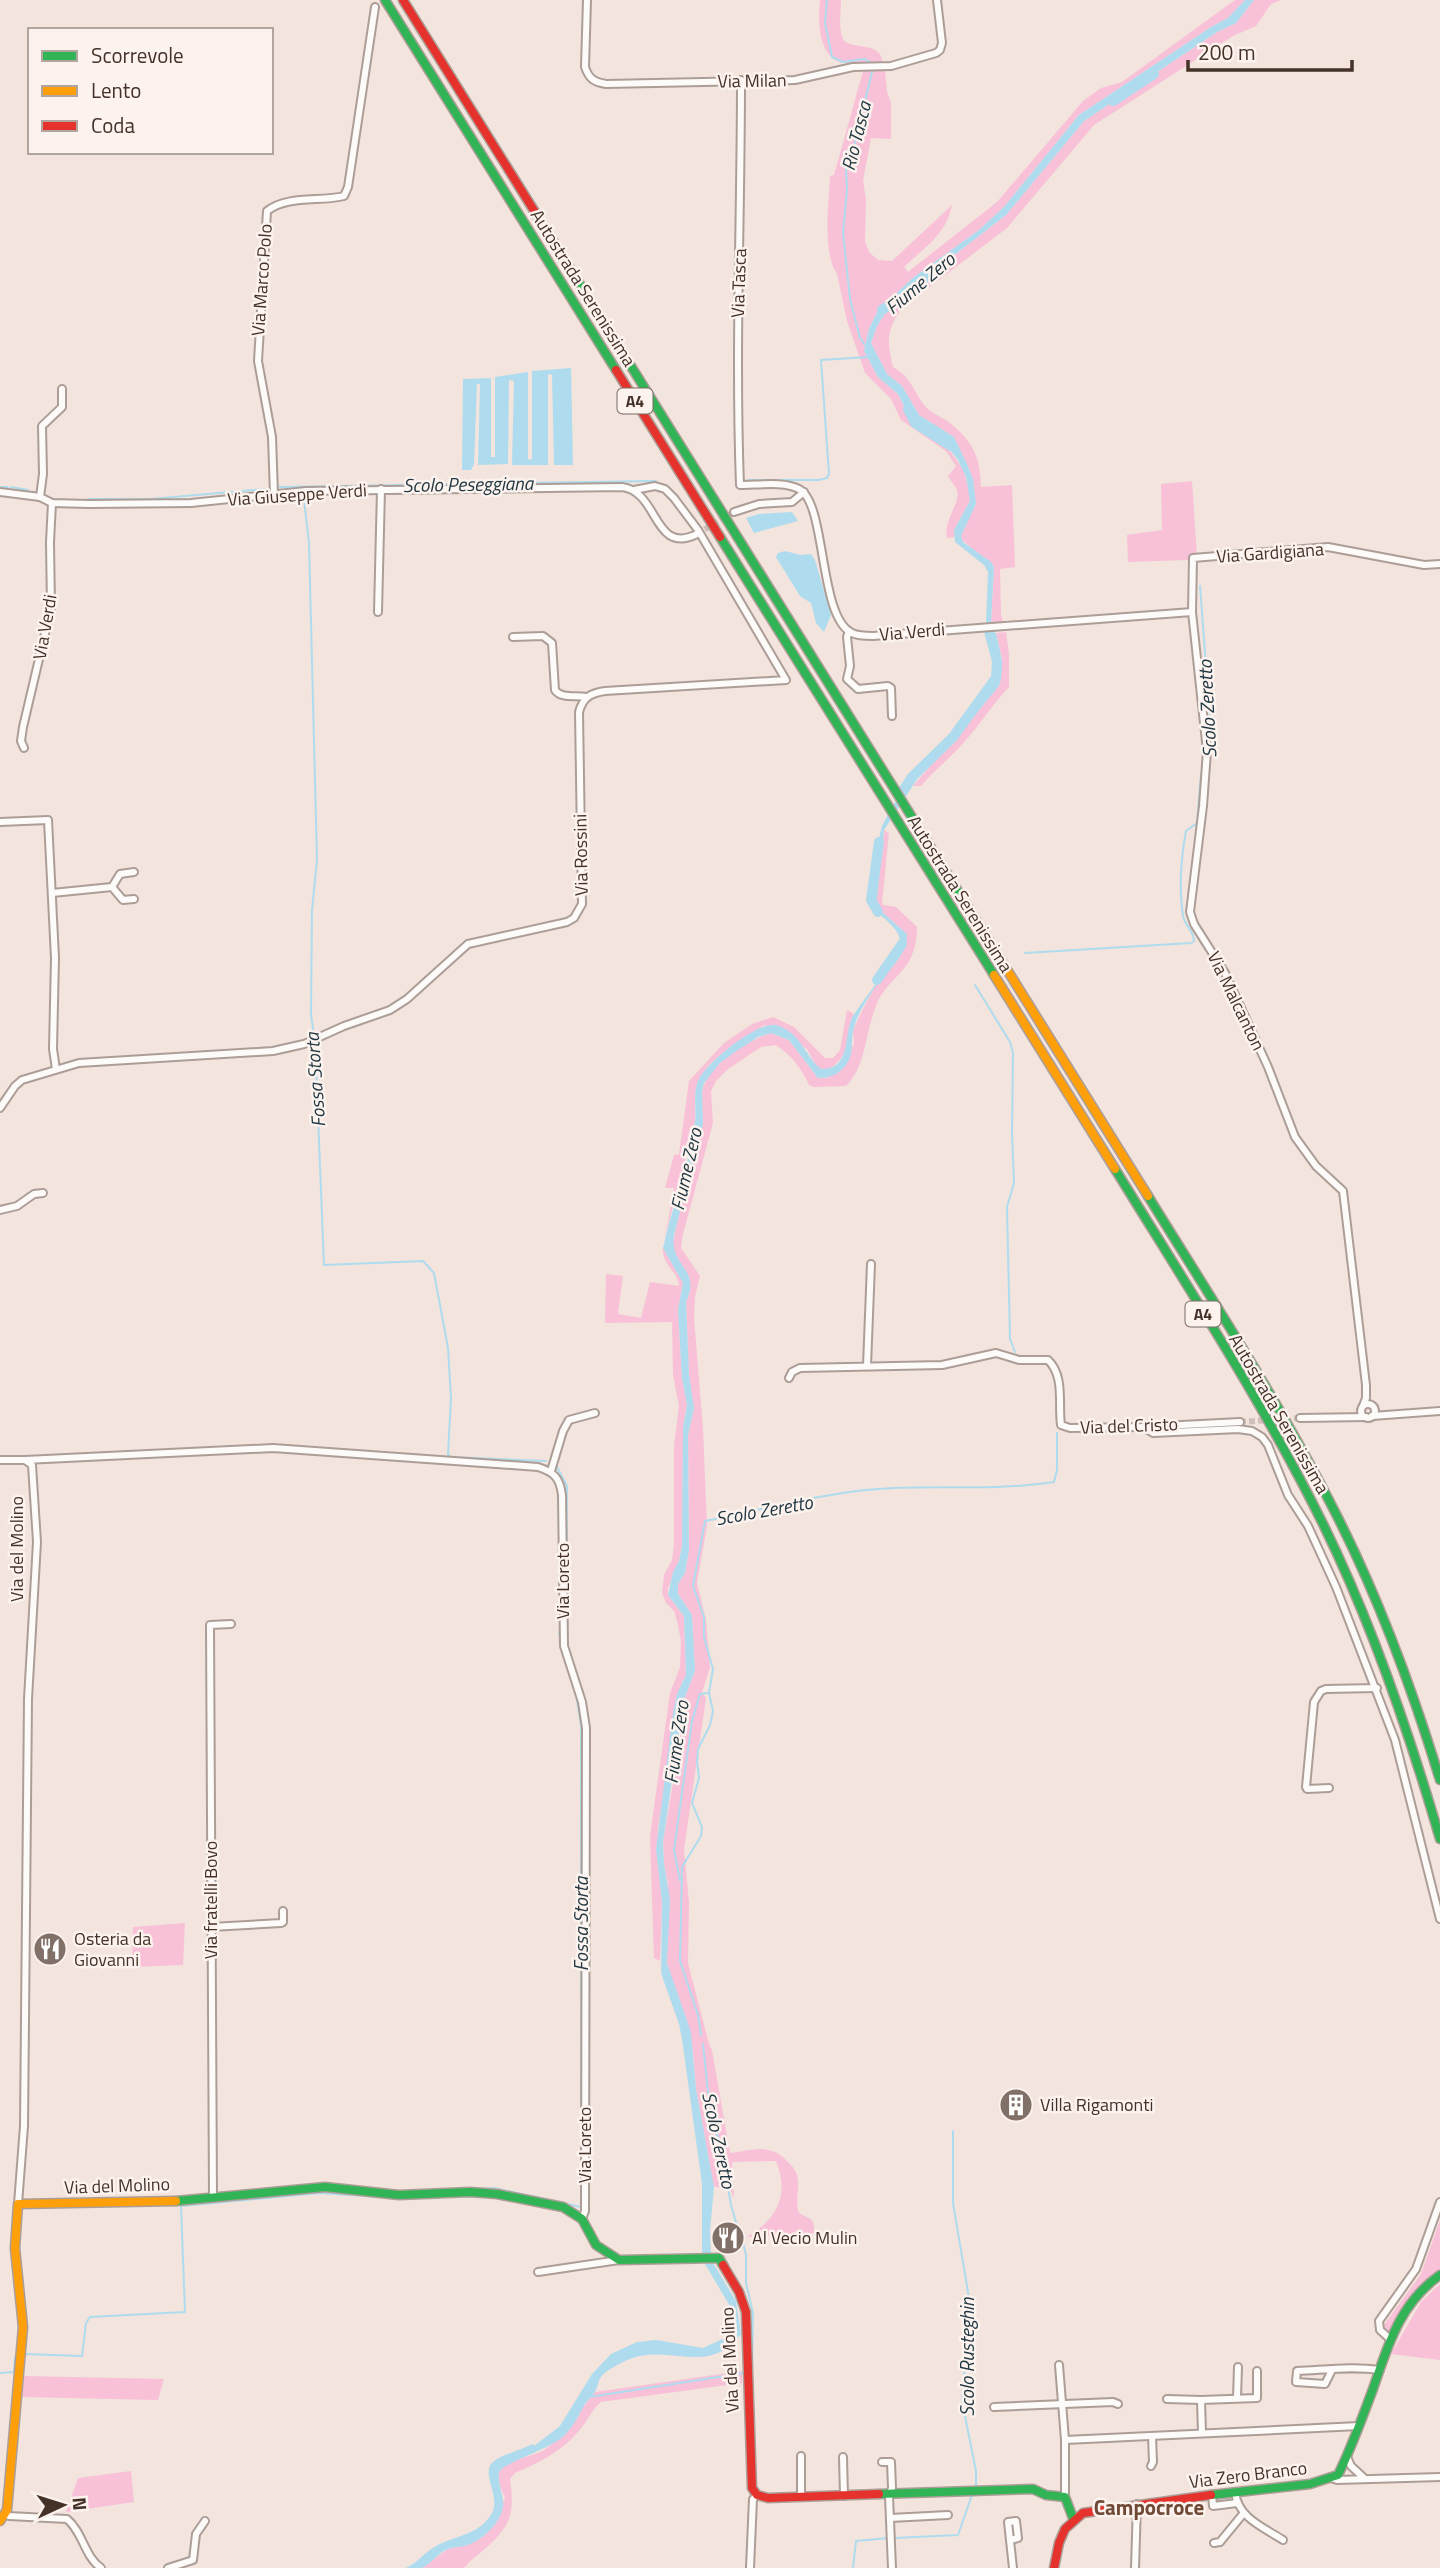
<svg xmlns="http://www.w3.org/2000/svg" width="1440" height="2568" font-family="'Titillium Web',sans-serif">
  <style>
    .green { fill: #f8c1d8 }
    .water { fill: #aedcee }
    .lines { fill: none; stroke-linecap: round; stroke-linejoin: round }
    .stream { stroke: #aedcee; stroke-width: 2 }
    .river { stroke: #aedcee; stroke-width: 10 }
    .street-tunnel { stroke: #d0c0b9; stroke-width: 6; stroke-dasharray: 6 3; stroke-linecap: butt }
    .street-casing { stroke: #ac9e97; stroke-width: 10 }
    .fast-casing { stroke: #ac9e97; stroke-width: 11 }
    .slow-casing { stroke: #ac9e97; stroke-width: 11 }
    .jam-casing { stroke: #ac9e97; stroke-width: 11 }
    .street { stroke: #fdfbfa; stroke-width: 6 }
    .fast { stroke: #30b455; stroke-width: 8 }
    .slow { stroke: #ff9f0a; stroke-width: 8 }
    .jam { stroke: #e5322d; stroke-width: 8 }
    .labels { text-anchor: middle; stroke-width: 5; stroke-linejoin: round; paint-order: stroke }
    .shield { fill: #fcf2ee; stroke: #7b6c64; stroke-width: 2 }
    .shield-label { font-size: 16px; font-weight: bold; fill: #443229 }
    .street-label { font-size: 18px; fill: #443229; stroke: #fcf2ee }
    .poi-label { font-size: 18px; fill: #443229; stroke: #fcf2ee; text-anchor: start }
    .water-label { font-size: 19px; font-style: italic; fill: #213842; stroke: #fcf2ee }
    .quarter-label { font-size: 21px; font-weight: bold; fill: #704936; stroke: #fcf2ee }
  </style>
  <rect width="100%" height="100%" fill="#f3e4dd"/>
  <g class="green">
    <path d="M820,0h21c0,11 -3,28 2,39 7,13 44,-1 39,30l3,2 2,21 4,11v36l-20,-1 -8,43 3,18 -1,42 4,11 9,8 14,1 60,-56c-6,30 -27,42 -48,62l4,5 89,-70 86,-101 18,-13 21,-6 113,-82h10l-17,18 -17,9 -132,88 -75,92 -25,23 -65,47 -36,33 -9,19 -5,22 14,26 20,17 11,22 31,21 23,32 6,20 1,12 -16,29v7l-7,1c-4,-19 14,-34 10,-48 -2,-5 -7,-9 -9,-14l8,-10 -10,-15 -45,-31 -10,-21 -26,-26 -18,-52 -10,-47c-15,-21 -8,-73 -7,-98l4,-1 31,-111c-9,-1 -20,1 -28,-3 -19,-10 -19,-42 -17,-61z"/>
    <path d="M1254,0h27l-10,4 -15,22 -23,10 -139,89 -87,103 -106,81c-15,23 -14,31 -8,58 19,11 19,22 31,38 7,9 19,12 27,19 24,19 29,35 30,63l31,-2 3,82 -15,2 1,46 3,9 -13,-1 3,-56 -33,-28v-6l15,-29 -6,-32 -16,-35 -35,-22 -17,-29 -15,-12 -16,-31 6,-17 14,-22 115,-89 78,-94 133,-89 19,-9z"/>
    <polygon points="1192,481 1197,557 1187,560 1128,562 1127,535 1162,530 1161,484"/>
    <path d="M1006,632l3,22v33c-19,20 -34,45 -53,64 -12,12 -24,22 -35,35h-8l86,-100 3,-28 -6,-25z"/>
    <path d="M884,830l5,3 -7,70 1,2 13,2 21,20c-1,48 -27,45 -41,79 -11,26 -9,59 -30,80l-33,1 -4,-2c-7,-16 -18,-30 -33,-40l-15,2 -33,22 -12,12 -5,10 2,32 -30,111 -2,14 19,28 -5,21 -1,21 9,111 4,97 -10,57 9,37 4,47 -8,26 4,5 -22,152 5,52 -1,61 21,81 3,6 18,103c22,-2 40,-11 57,8 6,6 10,10 11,19 1,12 -3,21 1,33 11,7 16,4 15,20l-67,4c30,-18 43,-42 29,-76l-44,1 2,37 -3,-8 -18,-5 -17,-97 -3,-37 -26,-89 1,-79 -4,-21 -1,-21 16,-94 5,-49 11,-28 -3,-56 -14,-21v-10l7,-11 4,-23 -1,-115 6,-27 -5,-32 -3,-74c11,-24 -6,-34 -14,-54 7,-41 22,-80 30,-121 3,-13 -4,-29 2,-42 11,-24 43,-44 67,-52l18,7 29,38h9l27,-34 -1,-14 8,-17 13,-25 26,-31 7,-23 -31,-27z"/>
    <path d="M847,1010l7,4c-8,21 -3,44 -27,56l-10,-2 -10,-19 -42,-24 -34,21 -22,19 -14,27v29l-30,116 9,-49h-9l9,-33 5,-1 10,-73 35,-38 28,-19 21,-7 21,10 31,31h8l7,-8z"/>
    <path d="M663,1247l20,36 -5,27 4,68 5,27 -4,23 -1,118 -3,15 -11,27v7l16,21 2,59 -4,7 -24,145v40l4,36 -2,58 -6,-3 -4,-122 20,-143 10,-26 1,-26 -4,-20 -3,-10 -8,-8 -4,-10 2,-18 8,-15 2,-16v-99l5,-39 -6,-31 -1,-53 -67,1 1,-49 17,2 -5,38 23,4 9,-36 29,4c-1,-16 -18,-21 -16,-39z"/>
    <polygon points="185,1923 183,1965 132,1967 133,1927"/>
    <polygon points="1440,2220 1440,2270 1410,2296 1390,2334 1384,2330 1384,2325 1421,2274"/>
    <polygon points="1440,2284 1440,2360 1391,2354 1421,2302"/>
    <path d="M742,2371v12l-141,19c-11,9 -14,21 -24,31 -16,19 -39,30 -62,40l-5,6c4,30 3,45 -21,66 -8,8 -18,14 -25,23h-43l27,-19 18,-4 39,-46c-2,-7 -9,-20 -6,-27 7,-13 33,-15 45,-22 23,-15 34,-38 51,-58z"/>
    <polygon points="24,2376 164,2379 158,2400 22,2397"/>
    <polygon points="131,2471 134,2502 66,2512 78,2478"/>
  </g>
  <g class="water">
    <polygon points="1245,0 1254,0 1236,23 1217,32 1084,121 1006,215 891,304 877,326 871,343 887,374 902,386 919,415 954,437 967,464 973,479 976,504 961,536 963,542 991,562 994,567 991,623 986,624 988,572 984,565 955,542 954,530 970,501 966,477 958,460 940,437 909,416 898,394 878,377 864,351 869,329 878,310 914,277 979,230 1004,207 1079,115 1211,27 1228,18"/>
    <polygon points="571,368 573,465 554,465 552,375 548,374 548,465 512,465 514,381 509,380 508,464 478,465 480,384 477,384 474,464 471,470 462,470 463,379 491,378 491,457 495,457 495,377 528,372 528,459 532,460 532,371"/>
    <polygon points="792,512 798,521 754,533 746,518 759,514"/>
    <polygon points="785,551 801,555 811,554 815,560 831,615 824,632 816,623 811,603 800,596 776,557 778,553"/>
    <path d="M989,633h7c4,18 9,34 3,53l-55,66 -25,24 -35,54 -8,77 31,27c0,24 -21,37 -33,55 -8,12 -17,26 -20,39 -4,13 1,25 -8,37 -8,10 -16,13 -28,13l-29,-38 -18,-7 -13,4 -23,15 -15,11 -16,20 -2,9 1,32 -29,111c-5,32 28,33 12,67l3,73 5,33 -6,27 1,115 -4,23 -7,11v10l14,21 3,56 -11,28 -21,143 1,21 6,37 -3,63 24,69 5,57 18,98 -4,44 1,22 -9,1v-70l-20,-145 -3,-15 -18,-51 1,-70 -6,-54 17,-136 4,-19 9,-19 -2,-59 -16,-21 5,-23 6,-11 3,-15 1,-118 4,-23 -5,-27 -4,-68 5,-27 -20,-35c9,-42 27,-84 32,-126 2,-14 -3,-29 4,-43 8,-16 58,-58 77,-54 25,7 30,33 45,44 31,1 22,-35 32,-53 8,-13 46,-61 47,-72 2,-15 -19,-27 -28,-37l6,-64 4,-17 10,-19 19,-28 43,-42 24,-34 18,-20 3,-17z"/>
    <path d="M713,2263l23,38 5,33c-36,46 -74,5 -118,28 -7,4 -17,8 -22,15 -3,4 -3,10 -6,15 -2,4 -7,8 -10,12 -6,11 -12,23 -20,31 -15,14 -59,27 -65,36 -5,6 5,26 3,36 -3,16 -19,32 -35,38 -6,2 -14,2 -20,4 -10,4 -17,15 -26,19 -4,0 -12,0 -16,0 11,-5 19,-16 30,-22 20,-11 44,-11 56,-33 9,-17 -12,-40 1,-51 10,-8 28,-12 40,-18l1,2 26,-20 32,-52 19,-20 26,-12 19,-2 47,8 24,-11 5,-7 2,-17 -29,-49z"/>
  </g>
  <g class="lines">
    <g class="stream">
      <polyline points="827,0 825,23 832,57 843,62 864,59 872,63"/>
      <polyline points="865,345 860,338 850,299 843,233 847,190 846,168 854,146 873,68"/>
      <polyline points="748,480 819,480 827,478 829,474 821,360 869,357"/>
      <polyline points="0,487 8,487"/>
      <polyline points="11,487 28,490"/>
      <polyline points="280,487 656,481"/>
      <polyline points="88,499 151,499 265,489"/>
      <polyline points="304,500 309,543 317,860 312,910 311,1014 314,1037"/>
      <polyline points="1200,586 1211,733 1209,773"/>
      <path d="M1025,953l166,-10 3,-2c0,-10 -9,-15 -11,-25 -4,-27 -2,-58 3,-85l11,-8 4,-49h2"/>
      <polyline points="975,985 1010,1042 1013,1053 1012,1133 1014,1183 1007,1207 1010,1339 1015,1352"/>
      <polyline points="315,1042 324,1265 423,1261 434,1273 448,1348 451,1398 448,1454 451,1457 546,1461"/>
      <polyline points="556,1465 567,1486 566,1623"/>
      <polyline points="561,1641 559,1632 562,1627"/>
      <polyline points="680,1880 674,1850 692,1721 700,1694 708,1693"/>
      <path d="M701,2035l-3,-20 -18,-54 2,-94 19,-31 1,-9 -10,-24 7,-25 -2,-16 1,-13 12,-24 3,-14 -4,-18 4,-24 -9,-32v-20l-11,-31 12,-65c59,-12 129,-31 189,-33 53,-2 107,2 160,-6l3,-12v-37"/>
      <polyline points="703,2044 711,2121 720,2142 731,2205 740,2236"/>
      <polyline points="953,2131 953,2203 970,2304 962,2401 976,2471 976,2487"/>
      <polyline points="398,2192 494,2188 581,2207 581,1725 576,1694 568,1667"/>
      <polyline points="743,2243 746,2255 746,2283 753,2313 752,2370"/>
      <polyline points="24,2354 82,2356 86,2323 90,2317 185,2312 181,2206 319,2193 398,2198"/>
      <polyline points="0,2373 14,2372 15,2358 19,2354"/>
      <polyline points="589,2397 744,2373"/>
      <polyline points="894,2538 958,2535 972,2495"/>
      <polyline points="853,2568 856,2541 888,2538"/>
    </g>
    <g class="river">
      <polyline points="1113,101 1154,74"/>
      <polyline points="882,310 913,289 937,268"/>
      <polyline points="908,409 915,423 951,446"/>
      <polyline points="901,794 912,777 953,737 996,678 997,661 989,631"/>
      <polyline points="878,912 871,900 879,842"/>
      <polyline points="877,980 902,944"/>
    </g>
    <g class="street-tunnel">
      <polyline points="697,534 734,512"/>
      <polyline points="1240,1422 1300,1418"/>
    </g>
    <defs>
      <g id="street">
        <path d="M587,0l-2,67c4,12 9,15 21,17l189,-4 58,-13 38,-1 45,-13 4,-3 2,-7 -5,-43"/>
        <path d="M741,80c0,135 -6,270 -1,405 18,0 44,-4 59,4 28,14 19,128 53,144 6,3 14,3 21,3l319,-24 15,139 -4,55 -13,106 4,12 31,49 43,94 27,70 21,29 27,25 23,194v13l-3,8"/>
        <path d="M0,492l40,5 12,6 37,1 102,-1 115,-12 316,-4c37,4 31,69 75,47"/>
        <path d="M274,494l-2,-57 -14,-76 9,-150c20,-16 53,-9 77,-15l4,-9 27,-180"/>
        <polyline points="40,497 43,474 42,426 62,407 62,389"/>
        <polyline points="734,512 759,504 792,502 804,492"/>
        <polyline points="378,612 381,489"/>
        <polyline points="1192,612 1193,558 1328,547 1424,565 1440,564"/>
        <polyline points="849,631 847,637 850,666 847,679 858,689 888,686 891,688 892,716"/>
        <path d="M513,637l30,-1 9,7 3,47c6,9 21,5 31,7"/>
        <polyline points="24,748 21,741 23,727 51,608 50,542 52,503"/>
        <polyline points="0,822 48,820 55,958 53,1049 56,1069"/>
        <polyline points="112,887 123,900 134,899"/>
        <polyline points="52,893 112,887 120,874 134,872"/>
        <path d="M0,1108l15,-22 7,-6 57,-17 194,-12 31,-7 40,-18 46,-16 17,-11 61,-55 99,-22 7,-4 8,-14 -3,-192c4,-15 12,-19 26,-21l181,-11 -88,-150 -24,-32 -9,-9 -10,-3 -21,4"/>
        <polyline points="0,1210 17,1206 34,1194 43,1193"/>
        <polyline points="867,1366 871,1264"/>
        <path d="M789,1378l3,-6 8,-4 142,-3 54,-12 23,7h29c17,16 10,44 13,65l9,3 73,-1 97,-5"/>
        <circle cx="1368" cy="1411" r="7"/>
        <polyline points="1372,1416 1440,1411"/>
        <polyline points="1300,1418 1366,1417"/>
        <polyline points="1143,1427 1153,1433 1238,1429 1252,1431 1262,1437 1268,1445 1288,1495 1308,1526 1336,1587 1395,1740 1440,1919"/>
        <polyline points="0,1460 25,1460 32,1465 37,1542 28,1699 24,2126 18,2204"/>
        <path d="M25,1460l248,-12 265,19c16,5 22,11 24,28l2,151 18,56 4,26 -1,483 -3,8"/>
        <polyline points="551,1471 563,1431 569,1420 595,1413"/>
        <polyline points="1329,1788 1307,1789 1306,1787 1314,1702 1321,1691 1326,1689 1377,1688"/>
        <polyline points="211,1927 281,1923 283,1922 283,1911"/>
        <polyline points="213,2197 210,1625 231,1624"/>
        <polyline points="538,2272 619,2260"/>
        <polyline points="1390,2339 1380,2330 1379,2321 1416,2269 1440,2202"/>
        <polyline points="1059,2365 1065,2440 1065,2497"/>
        <path d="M1332,2370l-7,14 -29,-2 1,-11c27,-1 55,-5 83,-1"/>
        <polyline points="1237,2398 1238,2367"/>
        <polyline points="1167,2399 1201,2400"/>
        <polyline points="994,2407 1113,2402 1118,2404"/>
        <polyline points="1202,2433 1201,2400 1257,2398 1257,2371"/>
        <polyline points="1065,2440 1359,2426"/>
        <polyline points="801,2456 801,2497"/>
        <polyline points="843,2457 844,2496"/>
        <polyline points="1347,2457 1351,2466 1364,2478"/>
        <polyline points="882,2462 891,2462 892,2488 889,2496 892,2568"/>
        <polyline points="1151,2466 1153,2462 1152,2436"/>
        <polyline points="1331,2478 1337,2480 1440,2477"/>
        <path d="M1235,2492c3,26 28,35 48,48"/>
        <polyline points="1212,2495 1213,2506 1237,2503"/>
        <path d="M5,2513l4,3 58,3c16,13 17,37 34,49"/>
        <polyline points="890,2518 948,2515"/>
        <polyline points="1011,2540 1018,2538 1016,2521 1008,2522 1013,2568"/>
        <polyline points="1214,2543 1220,2542 1243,2514"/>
        <polyline points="168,2568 193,2560 196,2534 205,2521"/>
        <polyline points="750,2568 753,2499 757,2495"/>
        <polyline points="1135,2568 1137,2504"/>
      </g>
      <g id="fast">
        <polyline points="385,0 616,370"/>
        <polyline points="543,225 986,936"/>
        <polyline points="720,537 994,975"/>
        <path d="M1115,1169c72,117 148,233 209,357 49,100 85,206 116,313"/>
        <path d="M1148,1196c64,104 132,207 187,316 44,86 77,176 105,268"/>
        <polyline points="176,2201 325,2187 399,2195 470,2192 497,2194 563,2207 582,2219 596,2245 619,2260 719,2258 723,2265"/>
        <polyline points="879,2494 1033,2489 1046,2495 1065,2497 1073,2518"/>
        <path d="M1211,2495l99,-11 28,-9c14,-28 24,-57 35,-86 15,-44 27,-86 67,-114"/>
      </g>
      <g id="slow">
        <polyline points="986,936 1148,1196"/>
        <polyline points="994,975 1115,1169"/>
        <polyline points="0,2521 7,2510 23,2327 15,2248 18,2204 176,2201"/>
      </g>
      <g id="jam">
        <polyline points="403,0 543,225"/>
        <polyline points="616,370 720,537"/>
        <polyline points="723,2265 739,2292 746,2312 752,2488 757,2495 768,2498 879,2494"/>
        <polyline points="1054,2568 1059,2543 1065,2529 1083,2513 1211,2495"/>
      </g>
    </defs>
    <use href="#street" class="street-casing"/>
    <use href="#fast" class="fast-casing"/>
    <use href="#slow" class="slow-casing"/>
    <use href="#jam" class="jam-casing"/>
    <use href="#street" class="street"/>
    <use href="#fast" class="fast"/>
    <use href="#slow" class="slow"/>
    <use href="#jam" class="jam"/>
  </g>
  <defs>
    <symbol id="restaurant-disc" viewBox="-11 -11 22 22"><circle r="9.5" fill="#817068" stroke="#fcf2ee"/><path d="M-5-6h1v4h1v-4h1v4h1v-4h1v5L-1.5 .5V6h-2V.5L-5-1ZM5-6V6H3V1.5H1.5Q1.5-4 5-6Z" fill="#fff"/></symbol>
    <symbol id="building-disc" viewBox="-11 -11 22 22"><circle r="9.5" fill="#817068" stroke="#fcf2ee"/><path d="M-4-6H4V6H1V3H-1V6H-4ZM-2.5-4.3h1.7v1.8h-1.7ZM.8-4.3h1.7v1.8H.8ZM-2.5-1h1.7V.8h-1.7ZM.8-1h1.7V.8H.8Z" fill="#fff"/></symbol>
  </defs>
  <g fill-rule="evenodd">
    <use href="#restaurant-disc" x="31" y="1930" width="38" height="38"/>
    <use href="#building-disc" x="997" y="2086" width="38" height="38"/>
    <use href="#restaurant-disc" x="709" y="2219" width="38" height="38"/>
  </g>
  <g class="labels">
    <g class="shield">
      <rect x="617.5" y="388.5" width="35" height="25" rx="5"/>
      <rect x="1185.5" y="1301.5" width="35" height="25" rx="5"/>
    </g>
    <g class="shield-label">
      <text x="635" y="407">A4</text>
      <text x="1203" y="1320">A4</text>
    </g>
    <g class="street-label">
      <text transform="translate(752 81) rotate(-1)" y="6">Via Milan</text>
      <text transform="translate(262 280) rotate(-86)" y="6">Via Marco Polo</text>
      <text transform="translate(739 283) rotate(-88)" y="6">Via Tasca</text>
      <text transform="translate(583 288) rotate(58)" y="6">Autostrada Serenissima</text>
      <text transform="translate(297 495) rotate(-4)" y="6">Via Giuseppe Verdi</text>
      <text transform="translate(1270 553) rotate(-4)" y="6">Via Gardigiana</text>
      <text transform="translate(45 627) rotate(-80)" y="6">Via Verdi</text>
      <text transform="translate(912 632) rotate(-5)" y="6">Via Verdi</text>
      <text transform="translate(581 855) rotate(-91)" y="6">Via Rossini</text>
      <text transform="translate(960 894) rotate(58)" y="6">Autostrada Serenissima</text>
      <text transform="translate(1236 1001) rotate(64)" y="6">Via Malcanton</text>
      <text transform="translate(1279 1414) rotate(60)" y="6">Autostrada Serenissima</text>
      <text transform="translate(1129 1426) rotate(-2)" y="6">Via del Cristo</text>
      <text transform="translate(17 1549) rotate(-90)" y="6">Via del Molino</text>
      <text transform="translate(563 1581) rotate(-90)" y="6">Via Loreto</text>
      <text transform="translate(211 1900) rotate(-90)" y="6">Via fratelli Bovo</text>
      <text transform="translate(585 2145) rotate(-90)" y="6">Via Loreto</text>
      <text transform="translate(117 2186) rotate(-2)" y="6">Via del Molino</text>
      <text transform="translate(730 2360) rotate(-93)" y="6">Via del Molino</text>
      <text transform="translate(1248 2475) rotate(-7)" y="6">Via Zero Branco</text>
    </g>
    <g class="poi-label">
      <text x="74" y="1945">Osteria da<tspan x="74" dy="21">Giovanni</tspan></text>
      <text x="1040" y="2111">Villa Rigamonti</text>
      <text x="752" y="2244">Al Vecio Mulin</text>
    </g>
    <g class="water-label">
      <text transform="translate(856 136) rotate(-76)" y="7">Rio Tasca</text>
      <text transform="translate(920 283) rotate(-40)" y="7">Fiume Zero</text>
      <text transform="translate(468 484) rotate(-1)" y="7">Scolo Peseggiana</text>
      <text transform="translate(1207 709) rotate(-93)" y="7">Scolo Zeretto</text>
      <text transform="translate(315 1080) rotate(-94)" y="7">Fossa Storta</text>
      <text transform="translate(686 1169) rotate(-77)" y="7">Fiume Zero</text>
      <text transform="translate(764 1510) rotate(-10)" y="7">Scolo Zeretto</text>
      <text transform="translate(676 1742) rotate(-82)" y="7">Fiume Zero</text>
      <text transform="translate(581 1924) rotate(-90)" y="7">Fossa Storta</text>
      <text transform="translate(719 2140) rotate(78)" y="7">Scolo Zeretto</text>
      <text transform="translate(967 2357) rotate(-90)" y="7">Scolo Rusteghin</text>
    </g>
    <g class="quarter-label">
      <text x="1149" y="2515">Campocroce</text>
    </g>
  </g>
  <rect x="28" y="28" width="245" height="126" fill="#fcf2ee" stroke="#b2a59f" stroke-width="2"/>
  <rect x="42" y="51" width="35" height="10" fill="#30b455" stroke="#b2a59f" stroke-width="2"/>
  <text x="91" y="63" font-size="21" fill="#443229">Scorrevole</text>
  <rect x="42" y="86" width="35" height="10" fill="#ff9f0a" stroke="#b2a59f" stroke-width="2"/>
  <text x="91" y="98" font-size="21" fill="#443229">Lento</text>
  <rect x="42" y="121" width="35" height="10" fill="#e5322d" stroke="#b2a59f" stroke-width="2"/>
  <text x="91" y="133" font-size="21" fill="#443229">Coda</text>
  <g transform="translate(63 2505) rotate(86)" stroke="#fcf2ee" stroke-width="5" paint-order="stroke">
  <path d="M0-5L12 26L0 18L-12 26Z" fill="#443229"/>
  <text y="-10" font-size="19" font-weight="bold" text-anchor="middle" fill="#443229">N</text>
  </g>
  <path d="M1188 60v10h164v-10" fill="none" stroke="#443229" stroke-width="3.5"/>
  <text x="1198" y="60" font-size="21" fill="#443229" stroke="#fcf2ee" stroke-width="5" paint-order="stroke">200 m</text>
</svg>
